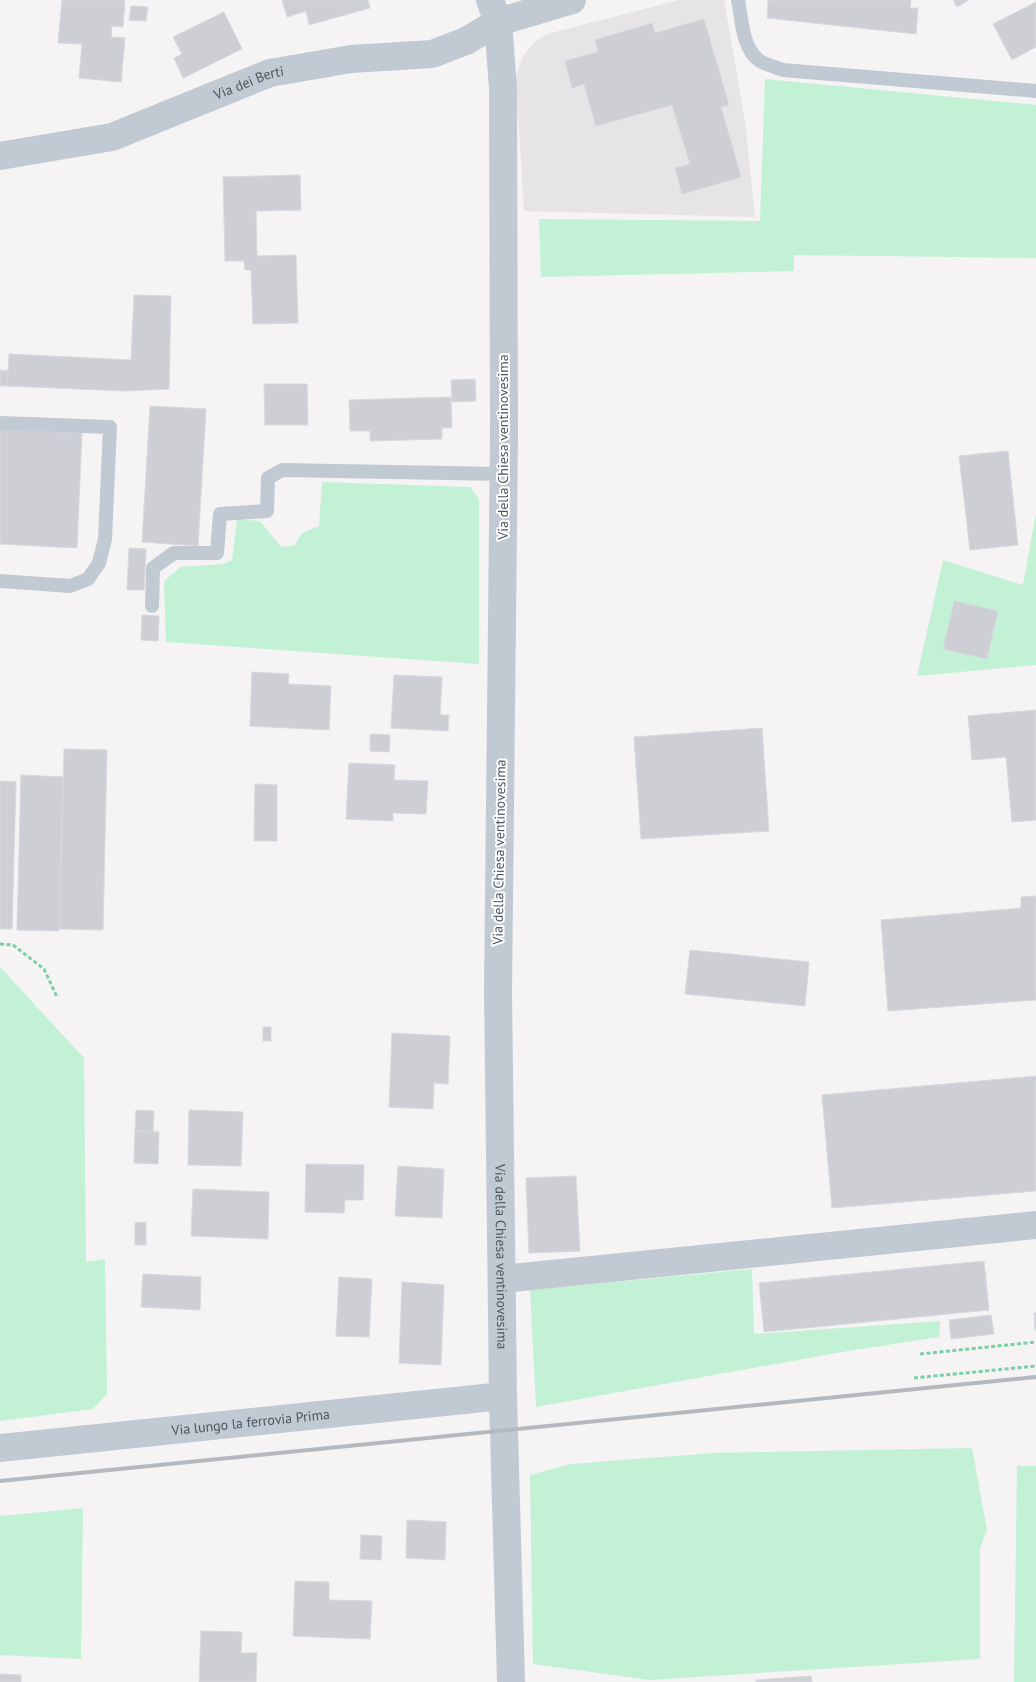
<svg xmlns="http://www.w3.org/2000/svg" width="1036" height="1682" font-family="'PT Sans',sans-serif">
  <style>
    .education { fill: #e6e4e5 }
    .green { fill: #c3f1d5 }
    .building { fill: #cdcfd5; stroke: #d7d9de }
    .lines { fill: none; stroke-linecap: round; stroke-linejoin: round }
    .path { stroke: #7ad0a6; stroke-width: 3; stroke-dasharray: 4 2.5; stroke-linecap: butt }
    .service { stroke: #c1cad2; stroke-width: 14 }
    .minor { stroke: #c1cad2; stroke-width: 28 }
    .tertiary { stroke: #c1cad2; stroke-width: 28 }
    .rail { stroke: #b5b8bd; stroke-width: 4 }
    .labels { text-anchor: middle; stroke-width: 4; stroke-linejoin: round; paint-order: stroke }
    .street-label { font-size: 14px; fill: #4a5661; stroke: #fff }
  </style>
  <rect width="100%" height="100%" fill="#f5f3f3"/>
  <polygon class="education" points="679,0 724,0 745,121 755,217 524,211 516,77 523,56 535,42 547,34"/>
  <g class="green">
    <polygon points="765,79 1036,105 1036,258 794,255 794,271 541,277 539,219 760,221"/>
    <polygon points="322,482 470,487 479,499 479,664 166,642 164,581 181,567 224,564 232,560 237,519 260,521 281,547 295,545 302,533 319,526"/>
    <polygon points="1036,513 1036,665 917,676 943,560 1023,585"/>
    <polygon points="0,967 84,1058 86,1262 105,1259 107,1394 93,1409 0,1421"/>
    <polygon points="752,1269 754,1334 940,1321 939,1337 842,1352 536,1407 530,1290"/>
    <polygon points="972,1448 987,1530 980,1548 980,1659 650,1680 533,1664 530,1475 570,1464 714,1453"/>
    <polygon points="1017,1466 1036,1466 1036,1682 1014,1682"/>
    <polygon points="83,1508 81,1659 0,1655 0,1516"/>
  </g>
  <g class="building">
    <polygon points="62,0 125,0 123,27 112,26 111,37 125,38 121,82 79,78 82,44 58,43"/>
    <polygon points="282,0 368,0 370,8 309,25 306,11 287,17"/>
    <polygon points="768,0 911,0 910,8 918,8 916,34 767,18"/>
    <polygon points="953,0 969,0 957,7"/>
    <polygon points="1036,2 1036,47 1012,60 993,24"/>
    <polygon points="131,6 148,7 146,21 129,20"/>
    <polygon points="224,12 242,49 183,78 174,58 182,54 173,37"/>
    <polygon points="704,19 729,105 721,107 741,177 682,194 675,168 690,164 672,105 596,126 584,84 572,88 565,61 598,52 595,40 652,23 655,33"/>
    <polygon points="300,175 301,210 256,211 257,256 296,255 298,323 253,324 251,270 245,270 244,261 225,261 223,177"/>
    <polygon points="134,295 171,296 169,389 127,391 7,386 9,354 131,360"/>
    <polygon points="0,370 8,371 7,386 0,386"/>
    <polygon points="475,379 476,401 452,402 451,380"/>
    <polygon points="264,384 307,384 308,425 265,425"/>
    <polygon points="451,397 452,428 442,428 442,439 370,441 370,431 350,431 349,400"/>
    <polygon points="150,406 206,409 198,546 142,542"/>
    <polygon points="0,429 82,433 77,548 0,544"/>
    <polygon points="1008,451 1018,545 970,550 959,456"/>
    <polygon points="129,548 146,549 144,590 127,590"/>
    <polygon points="954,601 998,611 987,659 943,649"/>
    <polygon points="142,615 159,616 158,641 141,640"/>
    <polygon points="252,672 289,674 288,684 331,686 329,730 250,726"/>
    <polygon points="394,675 442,677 440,715 449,715 448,731 391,728"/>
    <polygon points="1036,710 1036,820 1012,822 1006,757 972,760 968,716"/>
    <polygon points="762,728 769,831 641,839 634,737"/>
    <polygon points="370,734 390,735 389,752 370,751"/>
    <polygon points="64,749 107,750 103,930 59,929"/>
    <polygon points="349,763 395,765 394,780 428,781 426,814 393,813 393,821 346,819"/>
    <polygon points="21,775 63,777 59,931 17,930"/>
    <polygon points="0,781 16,782 12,929 0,929"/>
    <polygon points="255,784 277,785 277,841 254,841"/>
    <polygon points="1036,896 1036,1000 888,1011 881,920 1021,908 1021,897"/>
    <polygon points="690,950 809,962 805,1006 685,994"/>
    <rect x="263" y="1027" width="8" height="14"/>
    <polygon points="392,1033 450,1036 448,1084 434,1083 433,1109 389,1107"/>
    <polygon points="1036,1076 1036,1191 832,1208 822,1095"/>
    <polygon points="136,1110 154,1111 153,1132 135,1131"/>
    <polygon points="189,1110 243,1112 241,1166 188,1165"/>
    <polygon points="135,1131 159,1132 158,1164 134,1163"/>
    <polygon points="306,1164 364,1165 363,1200 345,1200 344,1213 305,1212"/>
    <polygon points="398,1166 444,1169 442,1218 395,1216"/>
    <polygon points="576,1176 580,1251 529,1253 526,1178"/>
    <polygon points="193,1189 269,1192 268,1239 191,1236"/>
    <polygon points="146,1222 146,1245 135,1245 135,1223"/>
    <polygon points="984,1261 989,1310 764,1332 759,1283"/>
    <polygon points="143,1274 201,1277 200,1310 141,1307"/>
    <polygon points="339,1277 372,1279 369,1337 336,1336"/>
    <polygon points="402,1282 444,1285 441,1365 399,1363"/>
    <polygon points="1034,1313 1036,1313 1036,1330 1035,1330"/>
    <polygon points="991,1315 994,1334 951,1339 949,1320"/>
    <polygon points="407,1520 446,1522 445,1560 406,1558"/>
    <polygon points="361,1535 382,1536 381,1560 360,1559"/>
    <polygon points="295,1581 329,1582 329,1600 372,1601 370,1639 293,1636"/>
    <polygon points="201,1631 242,1632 241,1653 257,1653 256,1682 199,1682"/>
    <polygon points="0,1674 21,1675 21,1682 0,1682"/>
    <polygon points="811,1676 812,1682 756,1682 756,1680"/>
  </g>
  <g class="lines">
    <g class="path">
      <polyline points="0,944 13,945 44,969 57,997"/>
      <polyline points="920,1354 1036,1342"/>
      <polyline points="914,1378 1036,1366"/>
    </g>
    <g class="service">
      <path d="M738,0c4,20 4,49 22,61 6,4 16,6 23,9l253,21"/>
      <polyline points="0,423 110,427 105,539 99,563 88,579 70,586 0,581"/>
      <polyline points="152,606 153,568 174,553 217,553 220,514 267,511 268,478 282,470 503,474"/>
    </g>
    <g class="minor">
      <path id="s1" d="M0,156l112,-19 158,-64 81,-14 81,-5 34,-13 32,-19 5,66 1,346 -6,557 5,405 8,286"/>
      <polyline points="502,1279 1036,1225"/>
      <path id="s2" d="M0,1448l503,-52"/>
    </g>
    <polyline class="tertiary" points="490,0 498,22 572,0"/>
    <polyline class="rail" points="0,1481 1036,1377"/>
  </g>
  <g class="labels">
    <g class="street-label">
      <text dy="5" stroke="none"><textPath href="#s1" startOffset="261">Via dei Berti</textPath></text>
      <text transform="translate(503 447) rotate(-90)" y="5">Via della Chiesa ventinovesima</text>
      <text transform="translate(499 852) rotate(-89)" y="5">Via della Chiesa ventinovesima</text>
      <text dy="5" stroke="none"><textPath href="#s1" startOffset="1756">Via della Chiesa ventinovesima</textPath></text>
      <text dy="5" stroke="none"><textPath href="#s2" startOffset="252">Via lungo la ferrovia Prima</textPath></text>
    </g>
  </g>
</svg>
